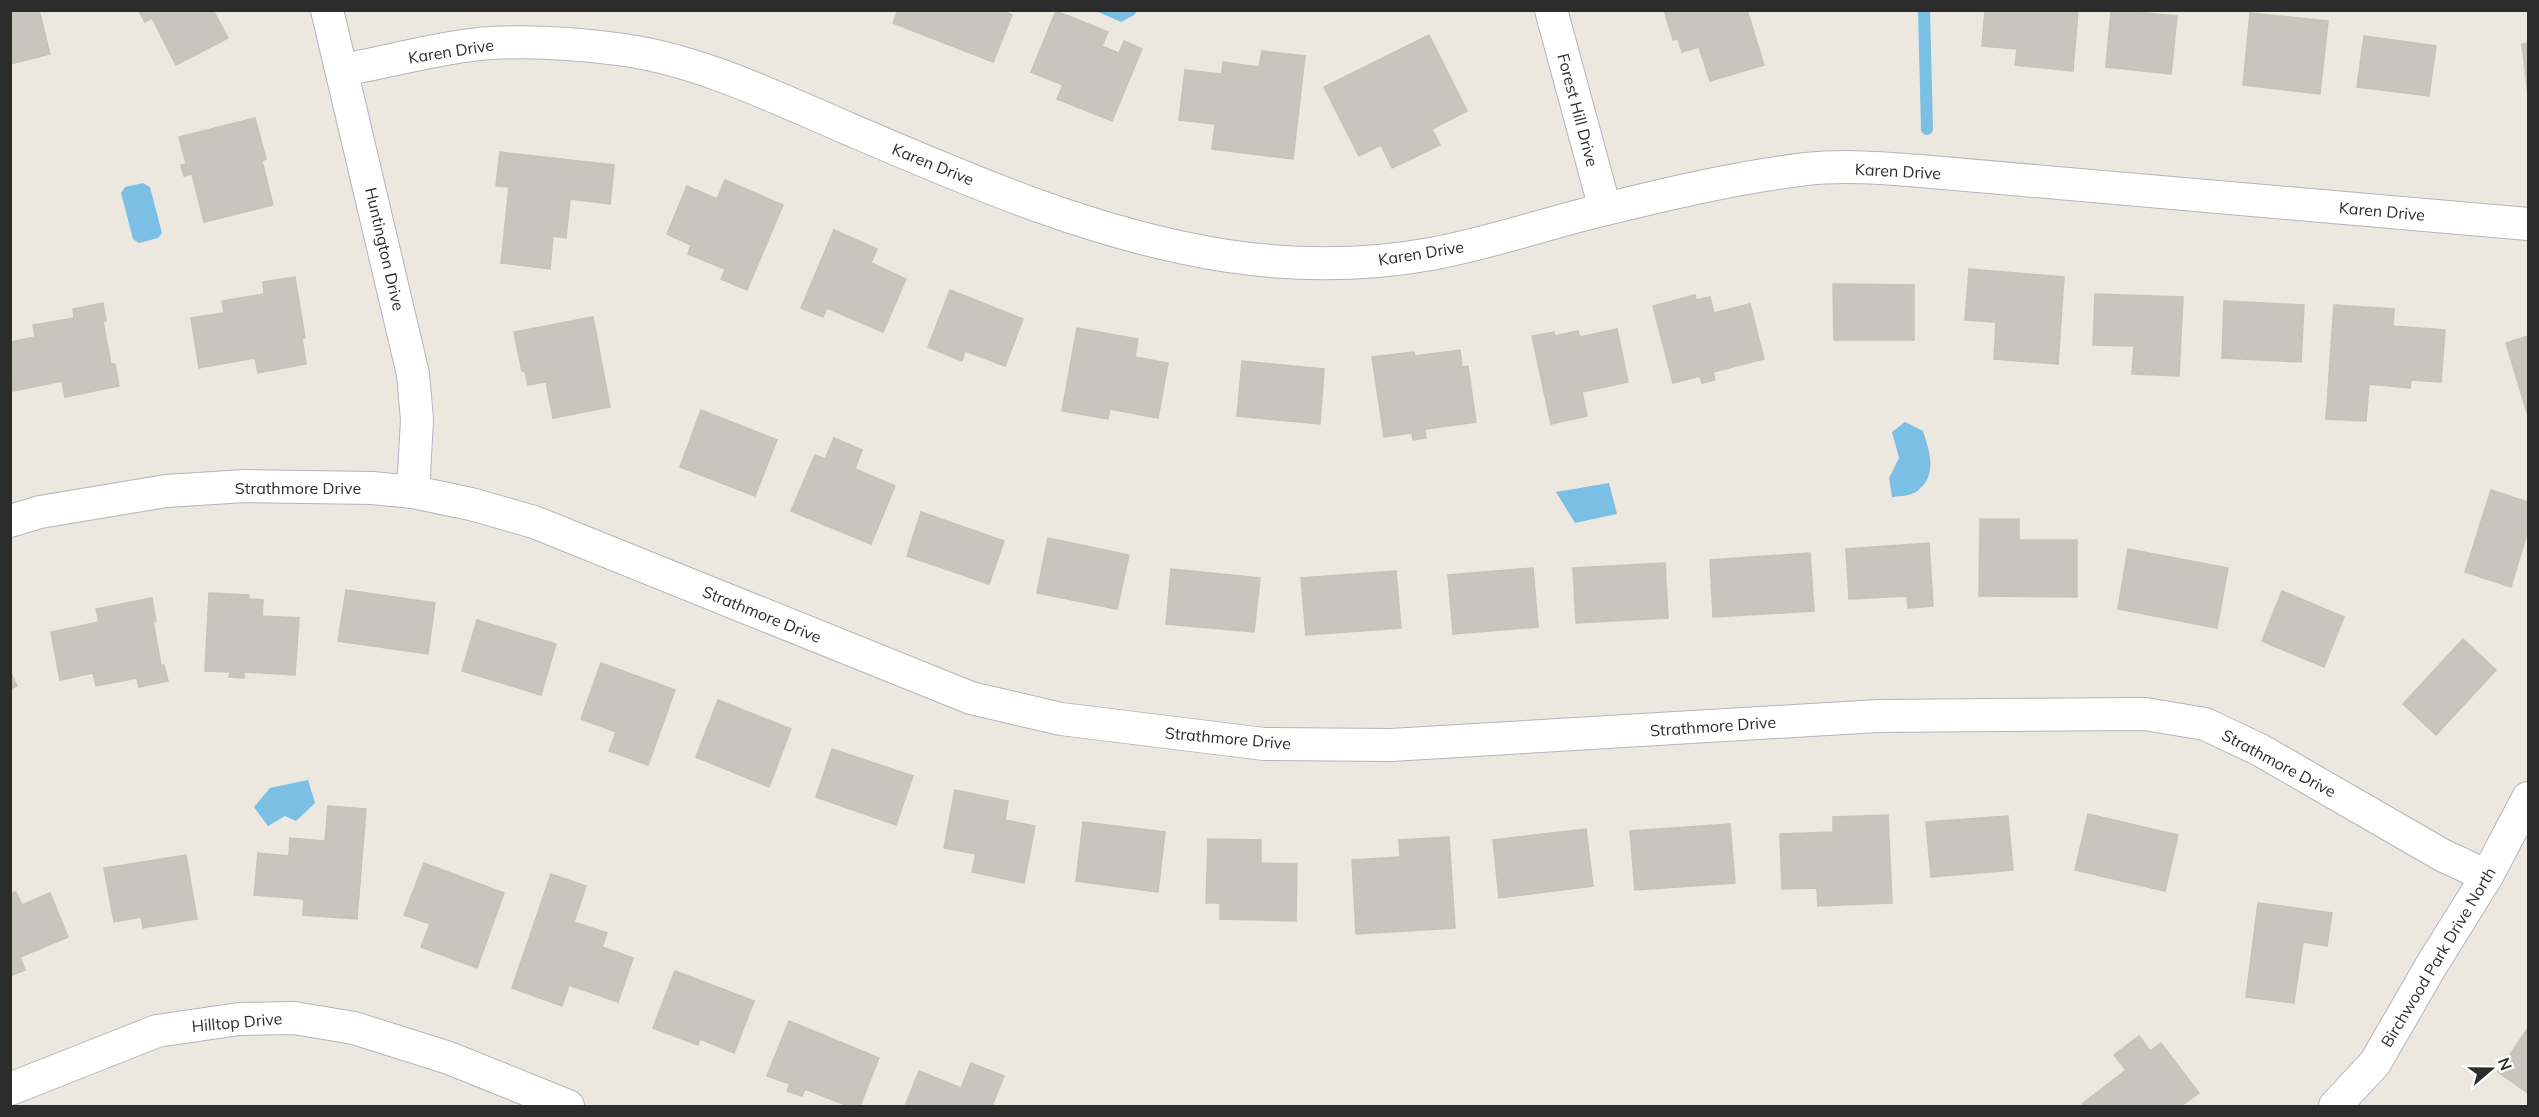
<svg xmlns="http://www.w3.org/2000/svg" width="2539" height="1117" font-family="Mulish,sans-serif">
  <style>
    .water { fill: #7cbfe4 }
    .lines { fill: none; stroke-linecap: round; stroke-linejoin: round }
    .stream { stroke: #7cbfe4; stroke-width: 12 }
    .building { fill: #c8c4be; stroke: #c7c3b9; stroke-width: 1.5 }
    .street-casing { stroke: #b3b4be; stroke-width: 34 }
    .street { stroke: #fff; stroke-width: 32 }
    .labels { text-anchor: middle; stroke-width: 6; stroke-linejoin: round; paint-order: stroke }
    .street-label { font-size: 16px; fill: #2c2c2c; stroke: #fff }
  </style>
  <rect width="100%" height="100%" fill="#ece8df"/>
  <g class="water">
    <polygon points="1096,11 1137,11 1134,15 1121,22"/>
    <polygon points="143,183 150,187 162,233 158,238 139,243 133,239 121,193 125,187"/>
    <path d="M1905,422l18,9c7,21 15,46 -7,61 -6,4 -17,4 -24,5l-3,-19 10,-20 -7,-26z"/>
    <polygon points="1609,483 1617,514 1575,523 1556,492"/>
    <polygon points="308,780 315,803 296,821 285,816 268,826 254,807 270,788"/>
  </g>
  <g class="lines">
    <polyline class="stream" points="1924,10 1927,129"/>
  </g>
  <g class="building">
    <polygon points="10,10 39,10 50,54 10,64"/>
    <polygon points="213,10 228,38 176,65 152,18 145,22 139,11"/>
    <polygon points="898,10 1000,10 1012,15 993,62 893,23"/>
    <polygon points="1664,10 1747,10 1764,65 1710,81 1699,47 1682,52 1678,39 1673,40"/>
    <polygon points="1985,10 2078,10 2073,71 2015,65 2017,49 1982,46"/>
    <polygon points="2111,10 2177,16 2171,74 2106,67"/>
    <polygon points="1056,11 1108,32 1102,46 1119,53 1124,41 1142,49 1112,121 1057,99 1063,85 1031,72"/>
    <polygon points="2250,13 2328,21 2320,94 2243,85"/>
    <polygon points="1429,35 1467,111 1432,129 1440,145 1392,168 1381,145 1359,156 1324,87"/>
    <polygon points="2364,36 2436,46 2429,96 2357,87"/>
    <polygon points="2528,43 2528,95 2522,44"/>
    <polygon points="1262,51 1305,56 1293,159 1212,149 1215,124 1179,120 1185,70 1222,74 1223,62 1259,67"/>
    <polygon points="255,118 266,159 262,161 273,205 204,222 192,174 184,176 181,165 186,164 179,137"/>
    <polygon points="500,152 614,165 610,204 570,199 566,238 553,236 550,269 501,263 509,187 496,186"/>
    <polygon points="725,180 783,205 747,290 721,279 725,269 688,254 691,245 667,234 687,186 717,199"/>
    <polygon points="834,230 877,249 871,263 906,279 883,332 827,308 823,317 801,308"/>
    <polygon points="1969,269 2064,277 2058,364 1994,359 1996,322 1965,320"/>
    <polygon points="295,277 305,338 302,338 306,364 258,373 255,358 199,368 191,318 224,313 222,301 264,294 263,282"/>
    <polygon points="1833,284 1914,285 1914,340 1834,340"/>
    <polygon points="950,290 1023,319 1005,366 965,351 962,361 928,347"/>
    <polygon points="2095,294 2183,297 2179,376 2132,374 2134,346 2093,345"/>
    <polygon points="1695,295 1696,300 1710,297 1714,313 1750,304 1764,359 1713,372 1715,380 1702,383 1700,376 1673,383 1653,306"/>
    <polygon points="2224,301 2304,305 2301,362 2222,358"/>
    <polygon points="103,303 106,321 103,322 111,364 115,364 119,386 65,397 62,381 13,391 10,342 35,337 33,325 74,318 73,309"/>
    <polygon points="2334,305 2394,309 2393,326 2445,330 2441,382 2411,380 2410,388 2369,384 2366,421 2326,419"/>
    <polygon points="593,317 610,407 553,418 546,382 528,385 525,371 522,371 514,332"/>
    <polygon points="1077,328 1138,339 1135,357 1168,363 1158,418 1110,409 1108,419 1062,411"/>
    <polygon points="1617,329 1628,382 1582,392 1587,416 1551,424 1532,336 1554,332 1555,336 1578,331 1580,337"/>
    <polygon points="2528,336 2528,416 2506,343"/>
    <polygon points="1460,350 1462,367 1468,366 1476,422 1425,429 1426,438 1413,440 1412,433 1384,437 1372,357 1414,352 1415,356"/>
    <polygon points="1242,361 1324,369 1320,424 1237,416"/>
    <polygon points="701,410 777,440 755,496 680,467"/>
    <polygon points="834,438 862,450 855,469 895,486 871,544 791,511 815,455 825,459"/>
    <polygon points="2491,490 2528,502 2528,530 2511,587 2465,572"/>
    <polygon points="921,512 1004,541 989,584 907,556"/>
    <polygon points="1980,519 2019,519 2019,540 2077,540 2077,597 1979,596"/>
    <polygon points="1048,538 1129,555 1117,609 1037,593"/>
    <polygon points="1929,543 1933,606 1908,608 1907,596 1849,599 1846,549"/>
    <polygon points="2128,549 2228,568 2217,628 2118,609"/>
    <polygon points="1810,553 1814,611 1713,617 1710,560"/>
    <polygon points="1665,563 1668,618 1576,623 1573,568"/>
    <polygon points="1533,568 1538,627 1453,634 1448,575"/>
    <polygon points="1171,569 1260,578 1254,632 1166,624"/>
    <polygon points="1396,571 1401,628 1306,635 1301,578"/>
    <polygon points="346,590 435,603 428,654 338,641"/>
    <polygon points="2282,591 2344,617 2324,667 2262,641"/>
    <polygon points="209,593 249,595 249,599 263,600 262,616 299,618 295,675 244,672 244,678 229,677 230,672 205,671"/>
    <polygon points="152,598 156,621 153,621 161,665 164,665 168,681 139,687 137,678 96,686 93,673 60,680 51,632 99,622 96,609"/>
    <polygon points="477,620 556,644 541,695 462,671"/>
    <polygon points="2463,639 2496,670 2436,735 2403,704"/>
    <polygon points="601,663 675,690 648,765 609,751 616,732 581,719"/>
    <polygon points="10,671 17,686 10,689"/>
    <polygon points="718,700 791,729 769,787 696,757"/>
    <polygon points="832,749 913,776 896,825 816,797"/>
    <polygon points="955,790 1008,801 1005,820 1035,826 1024,883 972,872 976,854 944,848"/>
    <polygon points="328,806 366,809 357,919 303,915 304,899 254,895 258,853 289,856 290,838 325,841"/>
    <polygon points="2088,814 2178,835 2165,891 2075,870"/>
    <polygon points="1888,815 1892,903 1818,906 1817,888 1782,889 1780,834 1833,832 1833,817"/>
    <polygon points="2008,816 2013,870 1931,877 1926,822"/>
    <polygon points="1083,822 1165,832 1158,892 1076,881"/>
    <polygon points="1730,824 1735,883 1635,890 1630,831"/>
    <polygon points="1586,829 1593,886 1499,898 1493,840"/>
    <polygon points="1449,837 1455,928 1356,934 1352,860 1400,857 1399,840"/>
    <polygon points="1208,839 1261,840 1261,863 1297,864 1296,921 1220,919 1220,903 1206,903"/>
    <polygon points="186,855 197,919 143,928 141,917 114,922 104,868"/>
    <polygon points="424,863 504,893 477,968 421,947 430,924 404,915"/>
    <polygon points="551,874 586,886 574,922 607,933 602,947 633,958 618,1002 569,985 562,1006 512,988"/>
    <polygon points="16,892 22,905 50,893 68,937 20,957 25,970 10,976 10,894"/>
    <polygon points="2258,903 2332,913 2327,946 2303,942 2294,1003 2246,997"/>
    <polygon points="675,971 754,1001 734,1053 700,1039 698,1045 653,1028"/>
    <polygon points="789,1021 879,1058 860,1106 848,1106 805,1089 802,1096 787,1091 790,1084 767,1076"/>
    <polygon points="2528,1028 2528,1093 2498,1072"/>
    <polygon points="2139,1036 2150,1051 2161,1043 2199,1093 2181,1106 2083,1106 2082,1104 2126,1070 2114,1055"/>
    <polygon points="971,1063 1004,1076 992,1106 905,1106 919,1071 961,1088"/>
  </g>
  <g class="lines">
    <defs>
      <g id="street">
        <polyline points="327,10 413,374 417,420 413,492"/>
        <polyline points="1551,10 1605,209"/>
        <path d="M342,70c45,-8 91,-21 137,-26 46,-4 93,-1 138,5 81,10 157,48 232,80 121,52 247,107 379,127 67,10 136,10 203,-2 60,-11 116,-31 175,-45 65,-16 133,-32 200,-40 38,-4 77,-1 114,2l608,53"/>
        <polyline points="10,521 40,512 166,491 245,486 372,488 413,492 471,504 534,522 971,698 1061,719 1264,744 1391,745 1878,716 2145,714 2205,724 2260,750 2442,855 2487,876"/>
        <polyline points="10,1089 157,1031 239,1019 294,1018 354,1028 449,1058 568,1106"/>
        <polyline points="2335,1106 2375,1063 2431,966 2487,876 2528,798"/>
      </g>
    </defs>
    <use href="#street" class="street-casing"/>
    <use href="#street" class="street"/>
  </g>
  <g class="labels">
    <g class="street-label">
      <text transform="translate(451 51) rotate(-9)" y="6">Karen Drive</text>
      <text transform="translate(1578 110) rotate(75)" y="6">Forest Hill Drive</text>
      <text transform="translate(933 164) rotate(22)" y="6">Karen Drive</text>
      <text transform="translate(1898 171) rotate(3)" y="6">Karen Drive</text>
      <text transform="translate(2382 211) rotate(5)" y="6">Karen Drive</text>
      <text transform="translate(385 249) rotate(77)" y="6">Huntington Drive</text>
      <text transform="translate(1421 253) rotate(-9)" y="6">Karen Drive</text>
      <text x="298" y="494">Strathmore Drive</text>
      <text transform="translate(762 614) rotate(22)" y="6">Strathmore Drive</text>
      <text transform="translate(1713 726) rotate(-4)" y="6">Strathmore Drive</text>
      <text transform="translate(1228 738) rotate(5)" y="6">Strathmore Drive</text>
      <text transform="translate(2279 763) rotate(28)" y="6">Strathmore Drive</text>
      <text transform="translate(2438 957) rotate(-59)" y="6">Birchwood Park Drive North</text>
      <text transform="translate(237 1022) rotate(-5)" y="6">Hilltop Drive</text>
    </g>
  </g>
  <rect width="2539" height="1117" fill="none" stroke="#2c2c2c" stroke-width="24"/>
  <g transform="translate(2491 1069) rotate(70)" stroke="#ffffff" stroke-width="4.5" paint-order="stroke">
  <path d="M0-4.5L10 22L0 15L-10 22Z" fill="#2c2c2c"/>
  <text y="-9" font-size="16" font-weight="bold" text-anchor="middle" fill="#2c2c2c">N</text>
  </g>
</svg>
